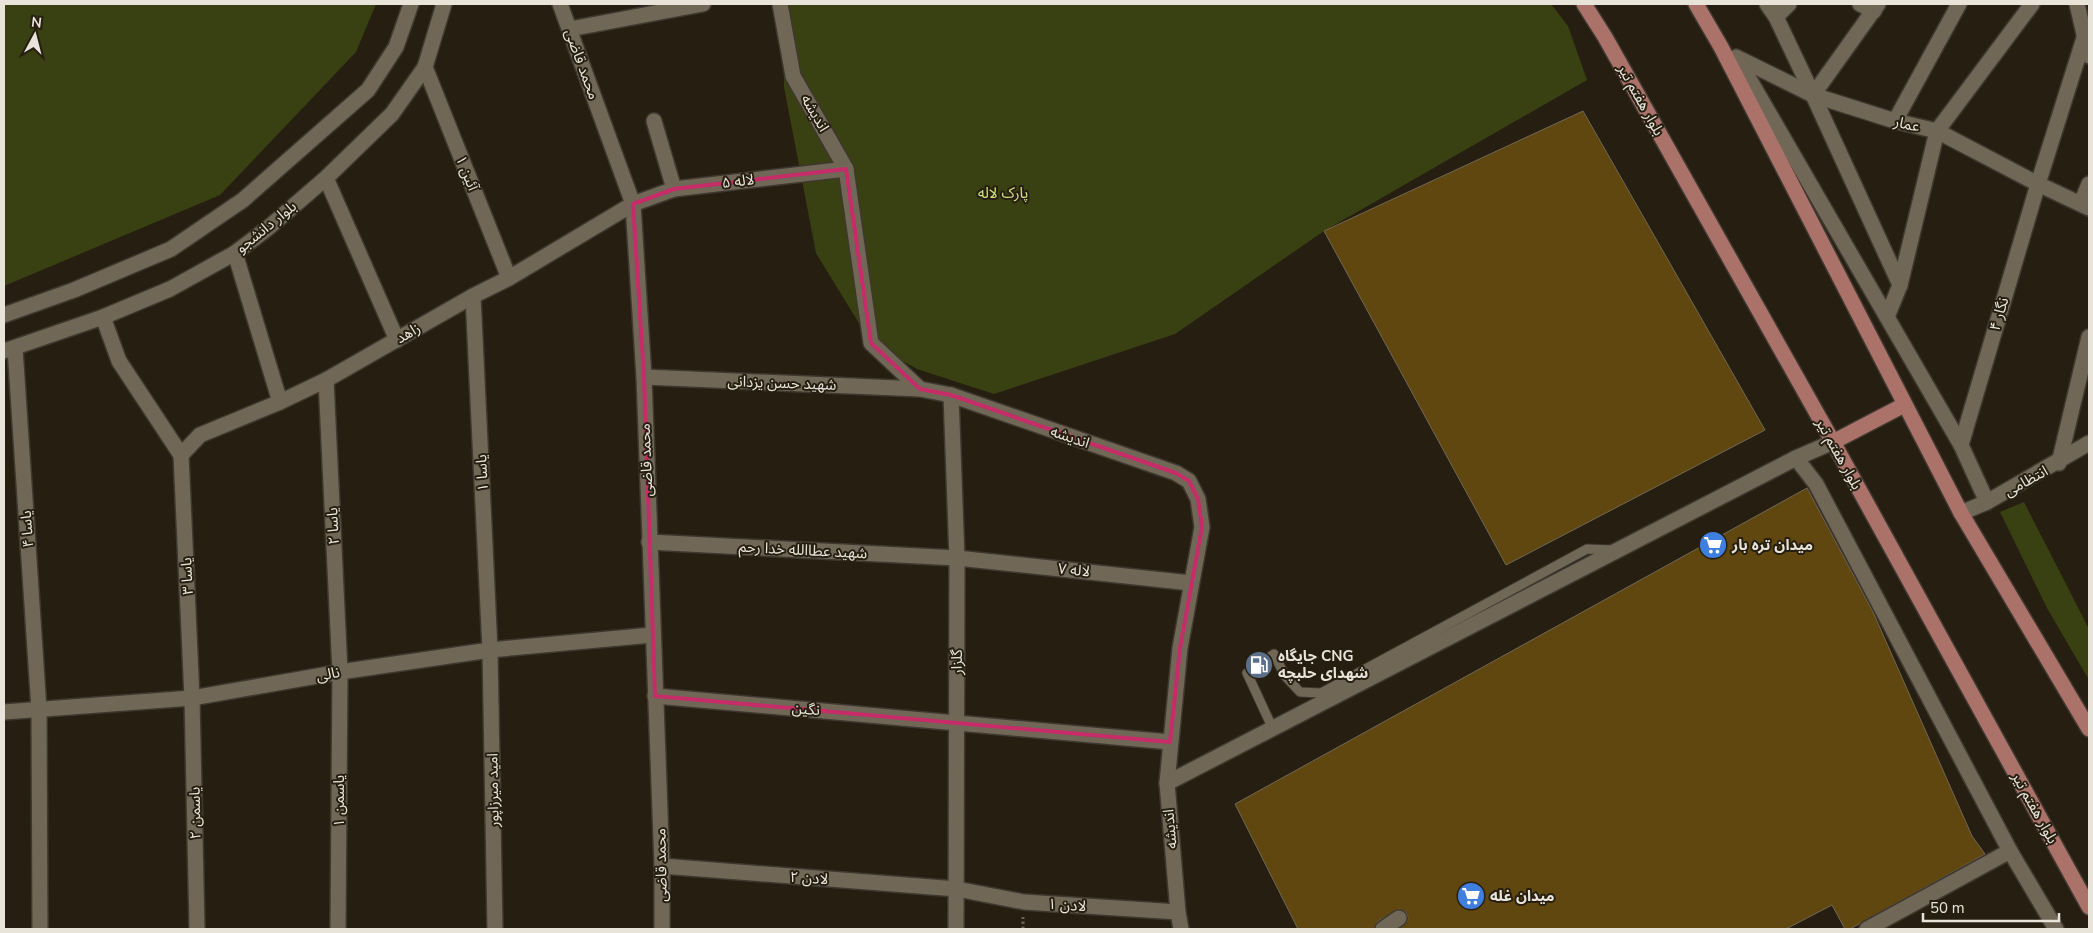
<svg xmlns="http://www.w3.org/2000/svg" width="2093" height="933" font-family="'Nunito Sans','Noto Sans Arabic',sans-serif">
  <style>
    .green { fill: #394113 }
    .building { fill: #60470f; stroke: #706857 }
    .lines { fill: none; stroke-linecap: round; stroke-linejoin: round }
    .service-casing { stroke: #3f3830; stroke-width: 11 }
    .minor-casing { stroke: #3f3830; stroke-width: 18 }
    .tertiary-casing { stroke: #3f3830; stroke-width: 18 }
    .secondary-casing { stroke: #3f3830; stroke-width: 18 }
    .primary-casing { stroke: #3f3830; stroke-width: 18 }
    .path { stroke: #696356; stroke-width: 3; stroke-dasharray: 2.5 2.5; stroke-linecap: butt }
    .service { stroke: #706757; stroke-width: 9 }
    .minor { stroke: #706757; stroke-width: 15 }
    .tertiary { stroke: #706757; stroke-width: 15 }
    .secondary { stroke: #706757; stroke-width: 15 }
    .primary { stroke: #aa7268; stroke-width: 15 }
    .marked { fill: none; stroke: #c62c68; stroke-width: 4; stroke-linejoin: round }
    .labels { text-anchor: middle; stroke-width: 4; stroke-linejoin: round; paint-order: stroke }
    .street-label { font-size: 15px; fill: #e8e4da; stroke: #261e10 }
    .park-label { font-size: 15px; fill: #d0e380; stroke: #261e10 }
    .poi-label { font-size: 15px; font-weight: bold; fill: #e8e4da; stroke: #261e10; text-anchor: start }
  </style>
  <rect width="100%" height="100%" fill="#261e10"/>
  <g class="green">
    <polygon points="4,4 376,4 356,52 220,195 4,286"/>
    <polygon points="783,4 1551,4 1568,26 1587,80 1324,231 1175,334 994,394 917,369 871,343 816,253 784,87"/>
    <polygon points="2024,502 2089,629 2089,680 2047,608 2000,512"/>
  </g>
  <g class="building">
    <polygon points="1583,111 1765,430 1506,565 1324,231"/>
    <polygon points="1807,488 1873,612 1972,836 1985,854 1850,929 1845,929 1832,905 1786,929 1399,929 1407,922 1408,918 1406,912 1399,909 1378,921 1374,929 1298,929 1235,804"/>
  </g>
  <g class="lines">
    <defs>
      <polyline id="service" points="1273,729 1247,673 1274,654 1285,676 1300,692 1321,693 1587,549 1613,550"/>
      <g id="minor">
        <polyline points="780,4 793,76 846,169 871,343 920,389 951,395 1176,473 1189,481 1198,499 1202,527 1180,648 1167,783 1178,912 1181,929"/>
        <polyline points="1767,4 1776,17 1813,95 1900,285"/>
        <polyline points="1860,4 1874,11"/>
        <polyline points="2077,4 2089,56"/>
        <polyline points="1776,17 1789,4"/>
        <polyline points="570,29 703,4"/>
        <polyline points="1736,57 1813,95 1895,121 1937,131 2038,184 2089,208"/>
        <polyline points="1737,58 1961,445 1987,502"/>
        <polyline points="425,67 509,278"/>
        <polyline points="1813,95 1878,4"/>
        <polyline points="654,121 674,189"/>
        <polyline points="1895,121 1959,4"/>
        <polyline points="326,178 397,340"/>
        <polyline points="2081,203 2089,184"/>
        <polyline points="235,253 280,402"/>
        <polyline points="473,296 490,650 495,929"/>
        <polyline points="103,317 119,361 181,455"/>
        <polyline points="1887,317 1900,285 1937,131 2032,4"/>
        <polyline points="15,348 39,710 40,929"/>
        <polyline points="644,377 920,389"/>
        <polyline points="326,380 340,672 338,929"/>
        <polyline points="951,395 957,558 956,929"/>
        <polyline points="1961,445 2038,184 2084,38 2089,39"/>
        <polyline points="181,455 200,435 280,402 326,380 473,296 509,278 633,204 674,189 846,169"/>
        <polyline points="181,455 192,698 197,929"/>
        <polyline points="1796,458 1816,484 2010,851 2056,929"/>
        <polyline points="2059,463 2089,337"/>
        <polyline points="649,542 957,558 1191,583"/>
        <polyline points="655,696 1170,742"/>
        <polyline points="4,712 192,698 340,672 490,650 652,635"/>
        <polyline points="1167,783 1796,458 1833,442"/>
        <polyline points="662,866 957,889 1024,902 1178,912"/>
        <polyline points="1383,929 1399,918"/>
        <polyline points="1867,929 2010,851"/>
      </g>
      <polyline id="tertiary" points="560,4 633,204 644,377 662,866 662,929"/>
      <g id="secondary">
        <polyline points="4,315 74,290 171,249 243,200 368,90 396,47 411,4"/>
        <polyline points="4,351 103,317 170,289 235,253 268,228 326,178 392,114 425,67 444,4"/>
        <polyline points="1961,513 1987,502 2089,443"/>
      </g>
      <g id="primary">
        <polyline points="1584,4 1605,37 1833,442 2089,907"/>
        <polyline points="1696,4 1721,47 1961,513 2089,729"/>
        <polyline points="1833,442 1904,405"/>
      </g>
    </defs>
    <use href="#service" class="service-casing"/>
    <use href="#minor" class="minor-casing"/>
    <use href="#tertiary" class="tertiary-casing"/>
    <use href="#secondary" class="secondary-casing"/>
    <use href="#primary" class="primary-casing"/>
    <polyline class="path" points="1023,929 1023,917"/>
    <use href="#service" class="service"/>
    <use href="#minor" class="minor"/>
    <use href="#tertiary" class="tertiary"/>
    <use href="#secondary" class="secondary"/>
    <use href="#primary" class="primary"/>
  </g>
  <path class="marked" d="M846,169l25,174 49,46 31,6 225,78 13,8 9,18 4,28 -22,121 -10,94 -515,-46 -11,-319 -11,-173 41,-15z"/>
  <defs>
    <symbol id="supermarket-disc" viewBox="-11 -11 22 22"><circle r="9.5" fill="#3f7fe0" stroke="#261e10"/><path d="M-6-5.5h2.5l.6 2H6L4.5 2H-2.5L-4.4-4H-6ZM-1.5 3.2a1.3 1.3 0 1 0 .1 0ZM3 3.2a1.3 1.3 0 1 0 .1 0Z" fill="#fff"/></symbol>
    <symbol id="fuel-disc" viewBox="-11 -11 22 22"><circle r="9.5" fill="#5c6f8a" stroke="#261e10"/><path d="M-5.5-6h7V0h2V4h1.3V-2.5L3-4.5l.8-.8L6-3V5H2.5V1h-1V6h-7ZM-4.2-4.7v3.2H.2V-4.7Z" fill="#fff"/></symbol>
  </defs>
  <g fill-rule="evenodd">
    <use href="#supermarket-disc" x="1697" y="529" width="32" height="32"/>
    <use href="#fuel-disc" x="1243" y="649" width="32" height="32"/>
    <use href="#supermarket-disc" x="1455" y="880" width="32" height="32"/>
  </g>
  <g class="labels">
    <g class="street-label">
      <text transform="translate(582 64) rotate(70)" y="5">محمد قاضی</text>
      <text transform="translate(1641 100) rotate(61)" y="5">بلوار هفتم تیر</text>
      <text transform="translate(815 113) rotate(60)" y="5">اندیشه</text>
      <text transform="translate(1907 124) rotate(13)" y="5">عمار</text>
      <text transform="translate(467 173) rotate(68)" y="5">آئین ۱</text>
      <text transform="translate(738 181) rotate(-7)" y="5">لاله ۵</text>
      <text transform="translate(266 227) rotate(-39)" y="5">بلوار دانشجو</text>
      <text transform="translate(1999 314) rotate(-74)" y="5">نگار ۴</text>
      <text transform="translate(408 333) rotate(-30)" y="5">زاهد</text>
      <text transform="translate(782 383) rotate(2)" y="5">شهید حسن یزدانی</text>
      <text transform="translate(1070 437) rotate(19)" y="5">اندیشه</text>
      <text transform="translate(1839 454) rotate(61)" y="5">بلوار هفتم تیر</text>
      <text transform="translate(646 460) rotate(-92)" y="5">محمد قاضی</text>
      <text transform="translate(482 473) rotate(-93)" y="5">یاسا ۱</text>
      <text transform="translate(2026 481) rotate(-29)" y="5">انتظامی</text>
      <text transform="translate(333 526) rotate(-93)" y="5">یاسا ۲</text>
      <text transform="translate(27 529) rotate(-94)" y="5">یاسا ۴</text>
      <text transform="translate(803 550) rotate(3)" y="5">شهید عطاالله خدا رحم</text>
      <text transform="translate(1074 570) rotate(6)" y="5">لاله ۷</text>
      <text transform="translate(187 576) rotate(-93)" y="5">یاسا ۳</text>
      <text transform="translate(957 662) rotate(-90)" y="5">گلزار</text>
      <text transform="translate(328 674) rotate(-10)" y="5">نالی</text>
      <text transform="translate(806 709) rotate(5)" y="5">نگین</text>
      <text transform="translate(493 790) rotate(-91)" y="5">امید میرزاپور</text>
      <text transform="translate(339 801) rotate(-90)" y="5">یاسمن ۱</text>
      <text transform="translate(2035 808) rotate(61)" y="5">بلوار هفتم تیر</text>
      <text transform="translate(195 813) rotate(-91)" y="5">یاسمن ۲</text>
      <text transform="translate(1170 829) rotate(-95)" y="5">اندیشه</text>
      <text transform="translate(661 865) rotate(-91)" y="5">محمد قاضی</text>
      <text transform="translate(809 878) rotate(4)" y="5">لادن ۲</text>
      <text transform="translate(1067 905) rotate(4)" y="5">لادن ۱</text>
    </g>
    <g class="park-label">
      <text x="1003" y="198">پارک لاله</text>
    </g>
    <g class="poi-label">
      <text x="1732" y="550">میدان تره بار</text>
      <text x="1278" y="661">جایگاه CNG<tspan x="1278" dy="17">شهدای حلبچه</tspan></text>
      <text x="1490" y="901">میدان غله</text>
    </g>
  </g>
  <rect width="2093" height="933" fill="none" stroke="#e8e4da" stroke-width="10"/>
  <g transform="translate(35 35) rotate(7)" stroke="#261e10" stroke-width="4" paint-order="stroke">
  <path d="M0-4L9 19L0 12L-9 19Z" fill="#e8e4da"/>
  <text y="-8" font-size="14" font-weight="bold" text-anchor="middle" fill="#e8e4da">N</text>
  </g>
  <path d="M1923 913v8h136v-8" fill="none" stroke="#e8e4da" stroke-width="2.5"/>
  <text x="1930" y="913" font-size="15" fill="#e8e4da" stroke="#261e10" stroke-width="4" paint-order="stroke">50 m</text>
</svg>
